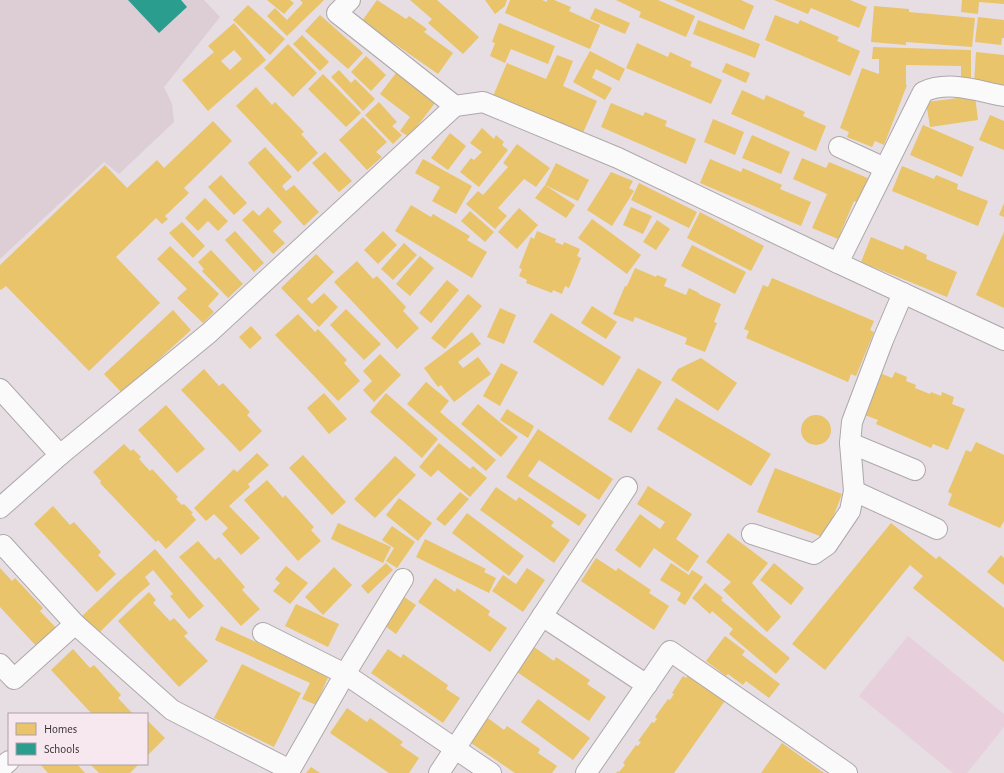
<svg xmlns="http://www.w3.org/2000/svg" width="1004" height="773" font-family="'Alegreya Sans',sans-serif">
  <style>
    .built { fill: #ddced5 }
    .grass { fill: #e7cfdb }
    .homes { fill: #e9c46a; fill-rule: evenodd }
    .schools { fill: #2a9d8f }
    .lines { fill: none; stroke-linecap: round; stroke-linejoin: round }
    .minor-casing { stroke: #aea8aa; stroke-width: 22 }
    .minor { stroke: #fbfafb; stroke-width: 20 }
  </style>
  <rect width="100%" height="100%" fill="#e6dee2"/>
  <polygon class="built" points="0,0 204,0 220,17 164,87 172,104 174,122 119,174 104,162 0,259"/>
  <polygon class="grass" points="908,636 1004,714 1004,727 967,773 953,773 859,696"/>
  <g class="homes">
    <polygon points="267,0 290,0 294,3 284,14"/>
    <polygon points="300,0 324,0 287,36 267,16 275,8 287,20 303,3"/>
    <polygon points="377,0 406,19 409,16 427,29 424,32 453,53 438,74 362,21"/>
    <polygon points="410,0 437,0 479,37 463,54 428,23 432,19"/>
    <polygon points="485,0 507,0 505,6 495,14"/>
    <polygon points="510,0 542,0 547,2 547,0 554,0 571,7 569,11 600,25 590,49 505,13"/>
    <polygon points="616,0 658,0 695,16 686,37 639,17 641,12"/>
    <polygon points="674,0 741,0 754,6 744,30"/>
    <polygon points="774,0 850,0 867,7 859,28 811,8 808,14"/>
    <polygon points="962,0 1004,0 1004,4 979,2 978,14 961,12"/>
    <polygon points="248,5 285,39 270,55 233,20"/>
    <polygon points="874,6 909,9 909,12 975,18 972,47 906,42 906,45 871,42"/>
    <polygon points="595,8 630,23 625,34 590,19"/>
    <polygon points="320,15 363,53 348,69 305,31"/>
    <polygon points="775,15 798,24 800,20 839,37 837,41 860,51 850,76 765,40"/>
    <polygon points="978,17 1004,20 1004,38 1002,38 1001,45 975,42"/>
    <polygon points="698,20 760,44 755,58 693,34"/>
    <path d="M234,23l32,37 -58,51 -26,-31 32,-28 -6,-6zM234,50l8,9 -12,11 -9,-9z"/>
    <polygon points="499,23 555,46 548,64 511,49 505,63 490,56 495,43 492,42"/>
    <polygon points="302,35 329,62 320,71 293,44"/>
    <polygon points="637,43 668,57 670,52 692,62 690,66 722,80 711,104 626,68"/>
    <polygon points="288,44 317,73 293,97 264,68"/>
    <polygon points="873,47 971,50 971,82 961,82 961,66 906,65 906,85 907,85 884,145 875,141 872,147 847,137 849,132 840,128 862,68 879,74 879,59 872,59"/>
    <polygon points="590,51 625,69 619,81 596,69 592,78 612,88 605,100 573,82"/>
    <polygon points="976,52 1004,55 1004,86 974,84"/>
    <polygon points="557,55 573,61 563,86 597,101 583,133 493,96 507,63 546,79"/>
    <polygon points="366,56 386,75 371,91 351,72"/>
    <polygon points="726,63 750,73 746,83 722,72"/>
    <polygon points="339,70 351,83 355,79 375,99 363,111 331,77"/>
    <polygon points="396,73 435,103 409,137 400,131 410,117 380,94"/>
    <polygon points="323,74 361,113 346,127 308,89"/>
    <polygon points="256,87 272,105 275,102 304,132 301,134 318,153 298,172 236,106"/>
    <polygon points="742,90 764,100 766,95 805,112 803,116 826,126 816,151 731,114"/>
    <polygon points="975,96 978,120 930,127 926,102"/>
    <polygon points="379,102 397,122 392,126 402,135 393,144 365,115"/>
    <polygon points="611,103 643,116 645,112 667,121 665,126 696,139 686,164 601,127"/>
    <polygon points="990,115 1004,121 1004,150 979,140"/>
    <polygon points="363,117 387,142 376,152 382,157 367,170 339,140"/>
    <polygon points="713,119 744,132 735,155 704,142"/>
    <polygon points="213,121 232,141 184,188 189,193 165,216 168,219 162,224 156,218 116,257 160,303 89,371 6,286 1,290 0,289 0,265 105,165 127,188 157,160 164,168"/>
    <polygon points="923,125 974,147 962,177 910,155"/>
    <polygon points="482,128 494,139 496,135 504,142 502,145 508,150 479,187 460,172 471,158 474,160 482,152 470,143"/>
    <polygon points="450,133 466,146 448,170 431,158"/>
    <polygon points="752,135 790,152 781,174 742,158"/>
    <polygon points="517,144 550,168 536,187 524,179 498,208 507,216 495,229 466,204 478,191 483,195 508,167 503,163"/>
    <polygon points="265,147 292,177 282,186 286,191 294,185 319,212 304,226 248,163"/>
    <polygon points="325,152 352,181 339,192 312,163"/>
    <polygon points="802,158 826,168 829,162 870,179 860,204 854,201 838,239 812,228 827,194 793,179"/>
    <polygon points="423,159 472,186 456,214 432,201 440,187 415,173"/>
    <polygon points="710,159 741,172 743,168 782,185 780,189 811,202 801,226 700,183"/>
    <polygon points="556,163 589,180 578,201 545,185"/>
    <polygon points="902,166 934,179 936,175 958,184 957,189 988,201 978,226 892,191"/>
    <polygon points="611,172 633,181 629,188 634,191 612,226 587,210"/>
    <polygon points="221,175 247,203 234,215 208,187"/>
    <polygon points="639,183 697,212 689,228 631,200"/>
    <polygon points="545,185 575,205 566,218 535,198"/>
    <polygon points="205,198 228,221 218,231 208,221 198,231 185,218"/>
    <polygon points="1004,203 1004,217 999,215"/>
    <polygon points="411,205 431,217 433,214 470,236 467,240 487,252 472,278 395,231"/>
    <polygon points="268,207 282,222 273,231 285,243 273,254 242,220 253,210 259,216"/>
    <polygon points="631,207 652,216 643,234 623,225"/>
    <polygon points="519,208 538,225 517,249 498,232"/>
    <polygon points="470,211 494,232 485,242 461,221"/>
    <polygon points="700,212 764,246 751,271 687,238"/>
    <polygon points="592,219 641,255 627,274 578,238"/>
    <polygon points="657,220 670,229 656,250 643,242"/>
    <polygon points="182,222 205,246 193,258 169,233"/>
    <polygon points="235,231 264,263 254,272 225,240"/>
    <polygon points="383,231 397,245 378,264 364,250"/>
    <polygon points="537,231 556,239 555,242 563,245 564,242 580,249 577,256 581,258 569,288 565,286 562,294 553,290 552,293 526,283 527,280 519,276 522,269 519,268 531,237 534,239"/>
    <polygon points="1004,232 1004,308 976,295"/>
    <polygon points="871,237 903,250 905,245 927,255 926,259 957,272 947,297 861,262"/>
    <polygon points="404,243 417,255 393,280 381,269"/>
    <polygon points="692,245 746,272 735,294 681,266"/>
    <polygon points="170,246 219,294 208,306 214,312 203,323 177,298 187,289 157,259"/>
    <polygon points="211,250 243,284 228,298 202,271 204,269 198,262"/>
    <polygon points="316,254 334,272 307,299 312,304 324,293 338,307 319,327 281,288"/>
    <polygon points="420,256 434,268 410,296 396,284"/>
    <polygon points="357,261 373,279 377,276 406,307 403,311 419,328 397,349 334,282"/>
    <polygon points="635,268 656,277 657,275 667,279 664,286 686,295 689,288 699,293 699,294 721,304 714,322 717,323 705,352 685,344 687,338 635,317 633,322 613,314 625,286 627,286"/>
    <polygon points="772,278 874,321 870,330 874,332 856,376 851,374 848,382 746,338 749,331 744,329 763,285 768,287"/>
    <polygon points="447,280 459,290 431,323 419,313"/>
    <polygon points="468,294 482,306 445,349 431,338"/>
    <polygon points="592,306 617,322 606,339 581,323"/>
    <polygon points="500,308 516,315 504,344 487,337"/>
    <polygon points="346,309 381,344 364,360 330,325"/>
    <polygon points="173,310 191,330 122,393 104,374"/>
    <polygon points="551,313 621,357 603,386 533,342"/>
    <polygon points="298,314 315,332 318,329 347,360 344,363 360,381 338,401 275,335"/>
    <polygon points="251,326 262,338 250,349 239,337"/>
    <polygon points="472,332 481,344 458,362 463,368 478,357 491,374 454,402 441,385 438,387 424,368"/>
    <polygon points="380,354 401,375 374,402 363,390 372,381 363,371"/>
    <polygon points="701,358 737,383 718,411 671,380 678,369"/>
    <polygon points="501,363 518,372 500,406 483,396"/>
    <polygon points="638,368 662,382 631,433 608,419"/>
    <polygon points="204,369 219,386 223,383 250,412 247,415 262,431 240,452 181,390"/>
    <polygon points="895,372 907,377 906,381 916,385 915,388 930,394 931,392 941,396 942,392 954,397 952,404 965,409 948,450 933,444 931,448 876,424 878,420 862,414 880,373 892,378"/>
    <polygon points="426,382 449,401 440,412 496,460 486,471 407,404"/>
    <polygon points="324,393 347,419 329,434 307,408"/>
    <polygon points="386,393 438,439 422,458 370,412"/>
    <polygon points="676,398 771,454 751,486 657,429"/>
    <polygon points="478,404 518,437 501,457 461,424"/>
    <polygon points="166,405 205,449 177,473 138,430"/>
    <polygon points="507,409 534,426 528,438 500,420"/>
    <circle cx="816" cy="430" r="15"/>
    <polygon points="538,429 613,479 599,500 539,460 528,476 587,515 579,526 506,477"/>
    <polygon points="976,442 1004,455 1004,521 1000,528 948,505 952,494 948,492 966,450 971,452"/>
    <polygon points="439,443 470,469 473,466 487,478 470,497 438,470 431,477 419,467"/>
    <polygon points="124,444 131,451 133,449 141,457 139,459 150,471 152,469 178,497 176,499 182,505 184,504 193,513 191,514 196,520 166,549 158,540 156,542 100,483 101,481 93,472"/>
    <polygon points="257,453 269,465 248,484 250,487 229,506 260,538 241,555 222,534 228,528 214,514 206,521 194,508 234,469 237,472"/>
    <polygon points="303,455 346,502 332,515 289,468"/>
    <polygon points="395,456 416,475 375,518 354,499"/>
    <polygon points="775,468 842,494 825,538 757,512"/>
    <polygon points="267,480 283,498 285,495 314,527 311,530 321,541 298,561 244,500"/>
    <polygon points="648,486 692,514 676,539 699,556 688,572 654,548 640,568 615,550 640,514 660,529 665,522 637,504"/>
    <polygon points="496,487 516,501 519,497 554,522 551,526 570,540 554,563 480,510"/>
    <polygon points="460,492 469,499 445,526 436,519"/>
    <polygon points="399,498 432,523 418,541 386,515"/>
    <polygon points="53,506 70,525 74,522 101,552 98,555 116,574 97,592 34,524"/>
    <polygon points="467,513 524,556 509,576 452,533"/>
    <polygon points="338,523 391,547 383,563 331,539"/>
    <polygon points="891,523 936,559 939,556 1004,608 1004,662 913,588 923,576 910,565 825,670 792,644"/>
    <polygon points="392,526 415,542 397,568 386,561 394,548 382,540"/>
    <polygon points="728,533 768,563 752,583 781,617 767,632 723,590 731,582 706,562"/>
    <polygon points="425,539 486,569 484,572 496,578 489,593 416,557"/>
    <polygon points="198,541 215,560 219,557 245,587 242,590 260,609 241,626 179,557"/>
    <polygon points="155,549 204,606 189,619 170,596 173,594 153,570 145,577 150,584 134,598 98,634 81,617 118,582"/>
    <polygon points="1001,555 1004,558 1004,585 987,572"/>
    <polygon points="596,558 616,571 618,568 651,590 649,593 669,606 654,630 581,581"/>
    <polygon points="386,563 393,570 368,594 361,586"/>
    <polygon points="671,563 689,575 692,570 703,577 685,605 677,600 681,593 660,580"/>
    <polygon points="774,563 804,588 791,605 760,580"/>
    <polygon points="286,566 308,583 290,604 273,591 280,583 275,579"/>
    <polygon points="334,567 352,585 323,615 305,597"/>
    <polygon points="0,568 12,581 15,578 43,608 40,611 58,630 38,648 0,607"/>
    <polygon points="527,568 545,580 523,612 492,591 503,575 516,584"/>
    <polygon points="435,578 455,592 457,588 490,611 488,615 507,628 490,652 418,602"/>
    <polygon points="705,583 723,598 721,600 790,658 776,674 729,634 733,629 712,611 710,614 692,598"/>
    <polygon points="149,592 156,600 153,603 170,621 174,618 188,633 184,636 208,661 179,687 118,621"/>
    <polygon points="400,594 416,605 396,634 381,623"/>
    <polygon points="296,604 339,624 328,647 285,626"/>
    <polygon points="221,626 329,675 316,705 302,699 310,683 215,640"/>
    <polygon points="725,636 745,651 742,655 780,684 769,698 746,681 743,685 728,674 726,676 706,661"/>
    <polygon points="534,647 554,661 556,657 590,680 587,684 606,697 589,721 517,672"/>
    <polygon points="73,649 90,668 94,665 121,695 118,698 133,714 92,714 51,670"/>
    <polygon points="388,649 401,658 403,654 448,685 446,689 460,698 443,723 371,673"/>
    <polygon points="242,664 301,693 274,747 214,718"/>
    <polygon points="692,669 729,695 674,773 616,773 618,771 619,772 625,765 623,763 636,745 638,746 641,742 638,741 652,722 654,723 657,719 655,717 668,699 670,700 674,694 672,693 683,676 686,678"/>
    <polygon points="538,699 590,738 573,760 521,722"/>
    <polygon points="347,708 367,722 370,718 403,742 400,745 419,758 409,773 389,773 330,733"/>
    <polygon points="485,716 504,730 507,726 540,749 538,753 557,766 552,773 515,773 468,741"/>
    <polygon points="147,720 165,738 147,756"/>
    <polygon points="782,743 824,773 761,773"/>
    <polygon points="40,764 77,764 85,773 48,773"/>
    <polygon points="90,764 139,764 130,773 99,773"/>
    <polygon points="311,767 320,773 306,773"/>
  </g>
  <polygon class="schools" points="128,0 181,0 187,7 159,33"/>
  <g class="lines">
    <defs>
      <g id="minor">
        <polyline points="350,0 337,13 455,106"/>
        <polyline points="839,147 885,168"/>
        <path d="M838,263l85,-171c26,-12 54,-1 81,4"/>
        <polyline points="0,389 60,455"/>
        <polyline points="850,443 915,470"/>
        <polyline points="854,491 937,529"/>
        <polyline points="0,508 60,455 209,333 455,106 483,102 618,158 838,263 1004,340"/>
        <polyline points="752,534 814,554 827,545 850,511 854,491 850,443 852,422 883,340 903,293"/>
        <polyline points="0,547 3,545 75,624 172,710 290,770 345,674 403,579"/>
        <polyline points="542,616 647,685"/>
        <polyline points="263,633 345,674 491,773"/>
        <polyline points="0,664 14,679 75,624"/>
        <polyline points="0,769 9,761"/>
        <polyline points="439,773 627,487"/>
        <polyline points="586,773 670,651 847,773"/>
      </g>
    </defs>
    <use href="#minor" class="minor-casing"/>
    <use href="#minor" class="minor"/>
  </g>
  <rect x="8" y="713" width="140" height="52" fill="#f7e8ef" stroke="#ab9fa5"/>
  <rect x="16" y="723" width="20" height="12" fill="#e9c46a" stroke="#ab9fa5"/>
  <text x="44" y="733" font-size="12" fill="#383235">Homes</text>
  <rect x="16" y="743" width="20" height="12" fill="#2a9d8f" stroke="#ab9fa5"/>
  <text x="44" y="753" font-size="12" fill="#383235">Schools</text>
</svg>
